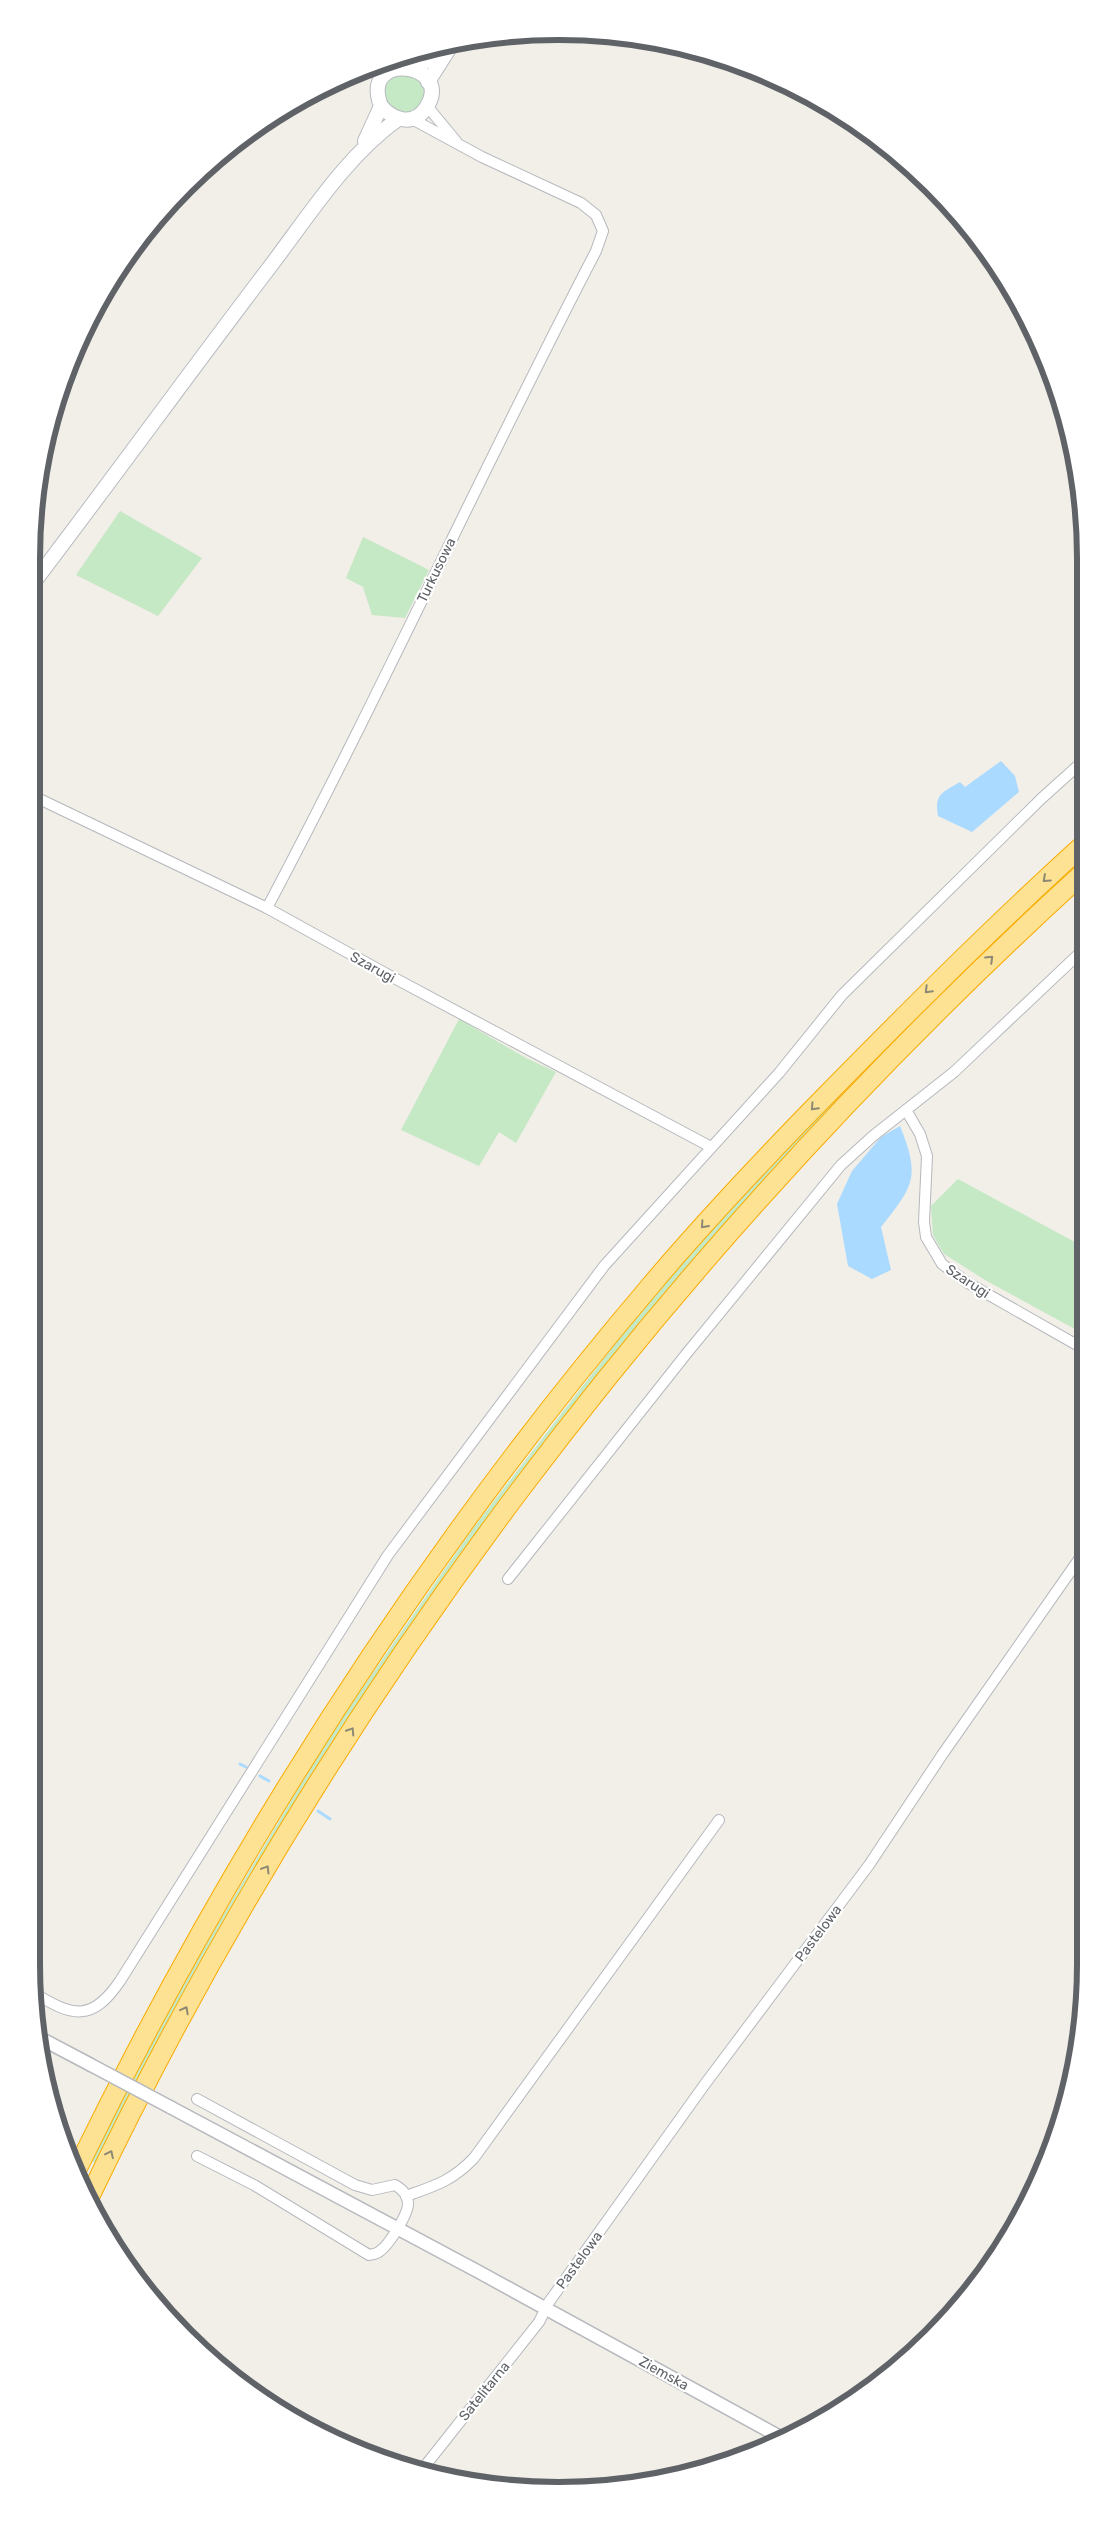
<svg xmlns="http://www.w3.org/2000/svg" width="1117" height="2522" font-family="Rubik,sans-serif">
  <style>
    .green { fill: #c5e8c5 }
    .water { fill: #aadaff }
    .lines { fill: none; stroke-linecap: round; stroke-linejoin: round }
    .stream { stroke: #aadaff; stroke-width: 3 }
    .minor-casing { stroke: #b5b8bc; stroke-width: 12 }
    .tertiary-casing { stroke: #b5b8bc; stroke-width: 15 }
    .secondary-casing { stroke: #b6babf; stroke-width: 16 }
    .motorway-casing { stroke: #f9ab00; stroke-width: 21 }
    .minor { stroke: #fff; stroke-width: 10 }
    .tertiary { stroke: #fff; stroke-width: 12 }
    .secondary { stroke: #fff; stroke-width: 14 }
    .motorway { stroke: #fde293; stroke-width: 19 }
    .tertiary-bridge-casing { stroke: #b5b8bc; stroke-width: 15; stroke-linecap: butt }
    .tertiary-bridge { stroke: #fff; stroke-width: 12 }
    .oneway { stroke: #8e8975 }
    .labels { text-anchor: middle; stroke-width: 4.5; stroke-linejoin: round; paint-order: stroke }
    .street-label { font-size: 14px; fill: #5f6368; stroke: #fff }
    .rim { fill: none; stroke: #5f6368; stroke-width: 6 }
  </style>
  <rect width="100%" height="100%" fill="#f1efe8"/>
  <g class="green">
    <circle cx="404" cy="93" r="20"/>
    <polygon points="120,511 202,558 158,616 76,575"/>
    <polygon points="363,537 429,570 405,618 372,615 363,587 346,578"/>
    <polygon points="1082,855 1082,866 844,1096 398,1649 98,2164 91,2161 183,1983 330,1735 474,1527 639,1313 769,1164 890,1037"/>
    <polygon points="459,1019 526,1058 556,1072 516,1143 499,1132 479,1166 401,1130"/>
    <polygon points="958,1179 1084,1247 1084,1334 985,1280 944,1254 933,1235 931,1206"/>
  </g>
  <g class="water">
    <path d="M1001,761l14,15 4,16 -47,40 -34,-16c-4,-22 5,-24 22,-34l5,5z"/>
    <path d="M900,1126c21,52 13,60 -19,101l10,43 -19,9 -24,-13 -11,-62 15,-33 29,-34z"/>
  </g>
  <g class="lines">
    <g class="stream">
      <polyline points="240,1764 246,1767"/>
      <polyline points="260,1776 269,1781"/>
      <polyline points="318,1811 330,1819"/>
    </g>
    <defs>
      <g id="minor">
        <polyline points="393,60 401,67"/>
        <polyline points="427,106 456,141"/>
        <polyline points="31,795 267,908 383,972 711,1147"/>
        <path d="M267,908c115,-217 216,-440 329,-657l7,-20 -7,-16 -15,-12 -99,-46 -70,-38"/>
        <polyline points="906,1110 920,1134 927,1156 924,1222 926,1237 942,1264 968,1283 1084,1349"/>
        <polyline points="508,1579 687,1353 841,1165 873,1136 954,1072 1083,950"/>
        <path d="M34,1993c39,24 58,29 86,-12l268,-426 216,-289 175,-193 63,-78 200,-197 40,-36"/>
        <path d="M197,2099l158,86 17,5 23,-5c7,4 13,10 13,19 0,10 -19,41 -28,47 -3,3 -7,3 -11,4l-115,-70 -57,-29"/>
        <path d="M406,2196c29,-10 46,-15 68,-38l245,-338"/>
        <polyline points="421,2471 539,2322 549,2302 705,2084 869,1865 942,1755 1084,1552"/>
      </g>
      <g id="tertiary">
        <polyline points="38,2037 91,2065"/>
        <polyline points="170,2107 479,2272 782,2438"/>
      </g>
      <g id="secondary">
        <polyline points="415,69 445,47"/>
        <polyline points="428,82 452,44"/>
        <path d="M365,141l16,-35c-22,-57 75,-43 45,2 -13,19 -33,12 -45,-2"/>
        <path d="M31,586c80,-105 158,-213 238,-318 39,-51 76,-111 129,-149"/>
      </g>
      <g id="motorway">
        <path d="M76,2171c155,-318 347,-618 576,-887 47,-56 97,-109 148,-162 92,-94 184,-187 282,-276"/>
        <path d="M89,2198c241,-504 581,-948 993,-1324"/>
      </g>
    </defs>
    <use href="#minor" class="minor-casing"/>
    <use href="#tertiary" class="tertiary-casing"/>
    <use href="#secondary" class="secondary-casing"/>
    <use href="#motorway" class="motorway-casing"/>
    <use href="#minor" class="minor"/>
    <use href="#tertiary" class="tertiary"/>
    <use href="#secondary" class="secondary"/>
    <use href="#motorway" class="motorway"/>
    <defs>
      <polyline id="tertiary-bridge" points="91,2065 170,2107"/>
    </defs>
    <use href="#tertiary-bridge" class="tertiary-bridge-casing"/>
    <use href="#tertiary-bridge" class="tertiary-bridge"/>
  </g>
  <defs><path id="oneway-chevron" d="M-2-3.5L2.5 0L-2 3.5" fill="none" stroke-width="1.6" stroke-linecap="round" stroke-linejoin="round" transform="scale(1.25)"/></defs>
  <g class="oneway">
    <use href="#oneway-chevron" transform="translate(1046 879) rotate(138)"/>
    <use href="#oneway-chevron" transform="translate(990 959) rotate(-44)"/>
    <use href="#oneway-chevron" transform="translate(928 990) rotate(135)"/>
    <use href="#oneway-chevron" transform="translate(814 1107) rotate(133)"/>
    <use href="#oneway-chevron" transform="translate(704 1225) rotate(132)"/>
    <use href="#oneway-chevron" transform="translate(351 1731) rotate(-57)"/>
    <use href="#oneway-chevron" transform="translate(266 1869) rotate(-59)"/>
    <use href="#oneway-chevron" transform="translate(185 2010) rotate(-62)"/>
    <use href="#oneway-chevron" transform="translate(110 2154) rotate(-64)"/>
  </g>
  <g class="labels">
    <g class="street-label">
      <text transform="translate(436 570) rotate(-64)" y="5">Turkusowa</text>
      <text transform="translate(373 967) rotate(29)" y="5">Szarugi</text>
      <text transform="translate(968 1281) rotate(33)" y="5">Szarugi</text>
      <text transform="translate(818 1933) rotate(-53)" y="5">Pastelowa</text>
      <text transform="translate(579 2260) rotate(-54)" y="5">Pastelowa</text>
      <text transform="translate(664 2373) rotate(29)" y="5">Ziemska</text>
      <text transform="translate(484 2391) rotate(-51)" y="5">Satelitarna</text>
    </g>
  </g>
  <path d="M0 0H1117V2522H0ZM558 40H559A518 518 0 0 1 1077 558V1964A518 518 0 0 1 559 2482H558A518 518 0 0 1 40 1964V558A518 518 0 0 1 558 40Z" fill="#fff" fill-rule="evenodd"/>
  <path class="rim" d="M558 40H559A518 518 0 0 1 1077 558V1964A518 518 0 0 1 559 2482H558A518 518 0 0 1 40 1964V558A518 518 0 0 1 558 40Z"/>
</svg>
